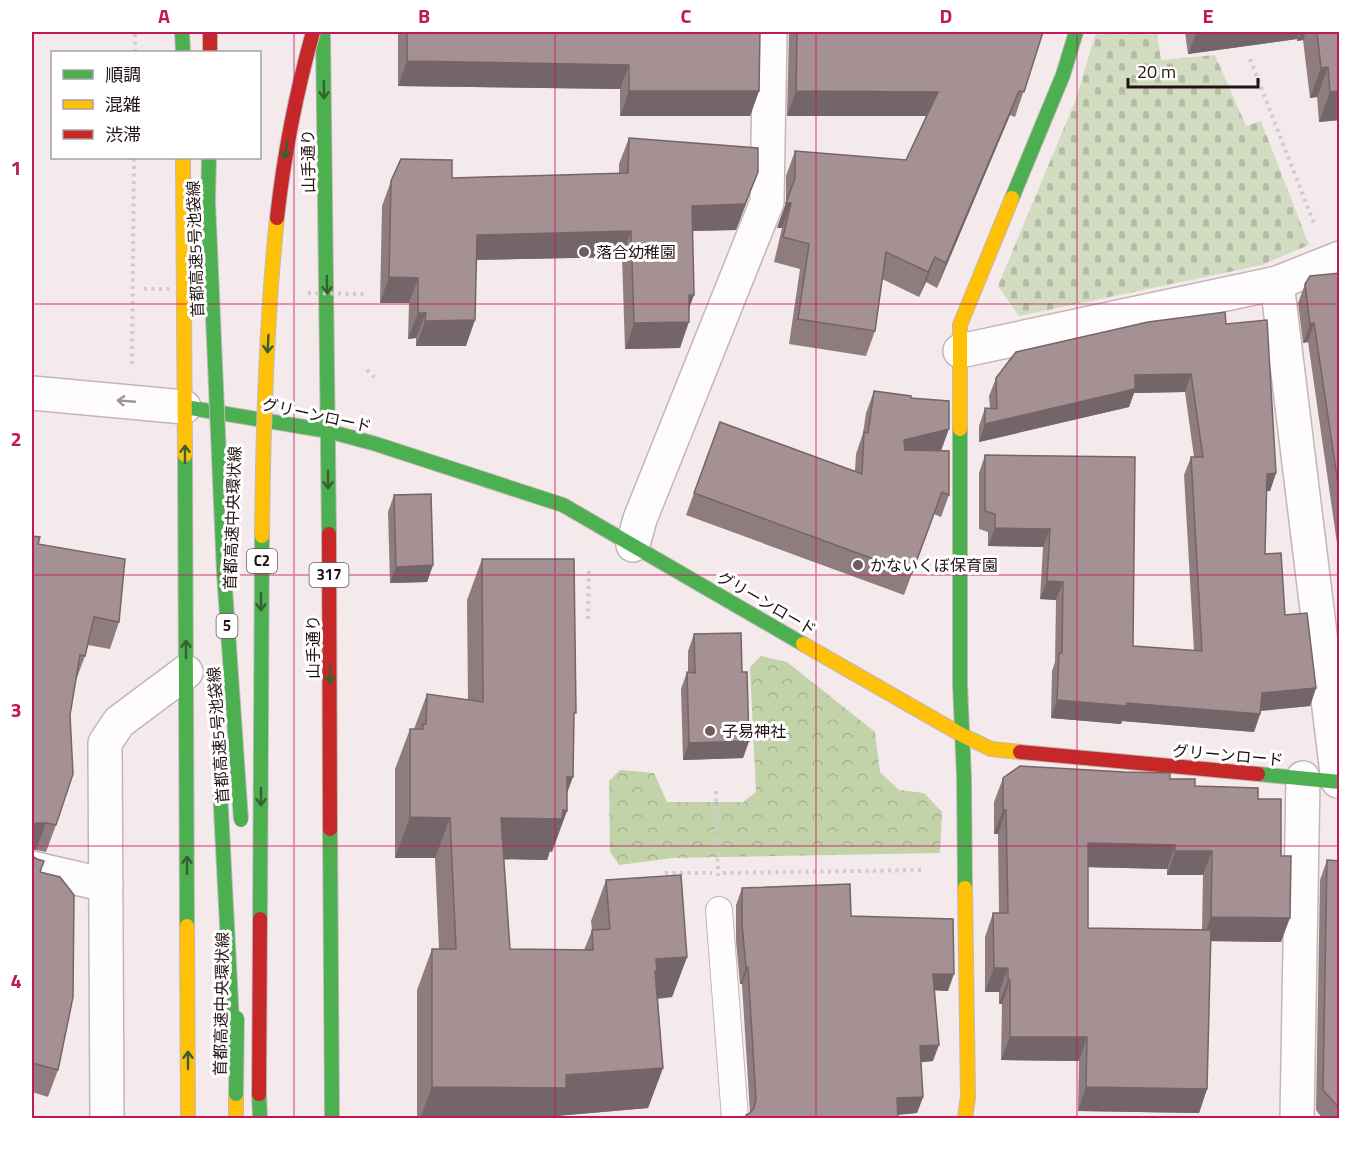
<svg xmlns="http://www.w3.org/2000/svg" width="1371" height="1150" font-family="'Titillium Web','Noto Sans JP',sans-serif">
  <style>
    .forest { fill: url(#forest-crowns) }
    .cemetery { fill: url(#cemetery-stones) }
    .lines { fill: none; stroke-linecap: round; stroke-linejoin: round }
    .lane-casing { stroke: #c4b6b7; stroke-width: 28 }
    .street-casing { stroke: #c4b6b7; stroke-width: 36 }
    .fast-casing { stroke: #c4b6b7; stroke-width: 16 }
    .slow-casing { stroke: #c4b6b7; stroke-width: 16 }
    .jam-casing { stroke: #c4b6b7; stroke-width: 16 }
    .path { stroke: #d0cccc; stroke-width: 4; stroke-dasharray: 3 4.5; stroke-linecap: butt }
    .lane { stroke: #fefcfc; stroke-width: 26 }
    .street { stroke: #fefcfc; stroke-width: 33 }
    .fast { stroke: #4caf50; stroke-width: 14 }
    .slow { stroke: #ffc107; stroke-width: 14 }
    .jam { stroke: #c62828; stroke-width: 14 }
    .fast-bridge-casing { stroke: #bebcc1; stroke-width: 16; stroke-linecap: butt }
    .slow-bridge-casing { stroke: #bebcc1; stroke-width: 16; stroke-linecap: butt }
    .jam-bridge-casing { stroke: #bebcc1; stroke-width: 16; stroke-linecap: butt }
    .path-bridge { stroke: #d0cccc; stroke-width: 4; stroke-dasharray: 3 4.5; stroke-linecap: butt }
    .fast-bridge { stroke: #4caf50; stroke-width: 14 }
    .slow-bridge { stroke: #ffc107; stroke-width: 14 }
    .jam-bridge { stroke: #c62828; stroke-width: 14 }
    .wall { fill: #8e7c7f; fill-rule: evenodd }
    .shaded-wall { fill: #746568 }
    .building { fill: #a59094; stroke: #746568; stroke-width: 1.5 }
    .oneway { stroke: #386032 }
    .oneway2 { stroke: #9b9394 }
    .grid { fill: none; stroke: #c2185b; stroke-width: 1.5; stroke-opacity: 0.55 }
    .poi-dot { fill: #6c5e5f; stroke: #fff; stroke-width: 2 }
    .labels { text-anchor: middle; stroke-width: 6; stroke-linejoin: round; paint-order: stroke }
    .shield { fill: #fff; stroke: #65595a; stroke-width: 1.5 }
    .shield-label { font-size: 15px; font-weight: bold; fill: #231214 }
    .street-label { font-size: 16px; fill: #231214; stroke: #fff }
    .poi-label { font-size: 16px; fill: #231214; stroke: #fff; text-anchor: start }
    .neatline { fill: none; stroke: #c2185b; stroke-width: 2 }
    .grid-label { font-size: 20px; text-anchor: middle; font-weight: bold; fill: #c2185b }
  </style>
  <defs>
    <pattern id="forest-crowns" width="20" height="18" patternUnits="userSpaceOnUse" patternTransform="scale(1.5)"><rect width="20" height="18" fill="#c2d3a9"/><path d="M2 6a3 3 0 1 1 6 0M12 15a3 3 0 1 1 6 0" fill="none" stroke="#a6b491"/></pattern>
    <pattern id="cemetery-stones" width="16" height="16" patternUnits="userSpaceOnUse" patternTransform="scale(1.5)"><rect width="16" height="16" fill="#d2dcc1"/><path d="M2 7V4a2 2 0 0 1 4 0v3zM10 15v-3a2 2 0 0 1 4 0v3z" fill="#b4bca5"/></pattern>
  </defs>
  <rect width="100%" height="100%" fill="#f5eaeb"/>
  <polygon class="forest" points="761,656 787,662 875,732 880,772 899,790 924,793 942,812 940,853 673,858 619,865 610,852 609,781 620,770 654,773 667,802 743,802 756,792 750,667"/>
  <polygon class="cemetery" points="1096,32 1157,32 1161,60 1215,55 1246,126 1261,121 1309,245 1262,265 1019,316 998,286 1076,99"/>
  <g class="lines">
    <defs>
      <polyline id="lane" points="719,910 735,1118"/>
      <g id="street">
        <polyline points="1277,283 1338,781"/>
        <polyline points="960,351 1277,283 1340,258"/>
        <polyline points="32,393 184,407"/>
        <polyline points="633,545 640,519 767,202 770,32"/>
        <polyline points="32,868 106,885"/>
        <polyline points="107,1118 105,743 119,722 186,672"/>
        <polyline points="1297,1118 1303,778"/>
      </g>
      <g id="fast">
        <polyline points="182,32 183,52"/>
        <polyline points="323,32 329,534"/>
        <polyline points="1012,198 1063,75 1076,32"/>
        <polyline points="191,408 328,431 376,444 563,505 803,644"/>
        <polyline points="960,429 960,684 964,777 965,888"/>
        <polyline points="185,455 187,926"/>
        <polyline points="1258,774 1340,782"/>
        <polyline points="330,829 332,1118"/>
        <polyline points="259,1094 260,1118"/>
      </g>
      <g id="slow">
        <polyline points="183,158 185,455"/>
        <polyline points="960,429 960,325 1012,198"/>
        <polyline points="803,644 962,735 991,749 1020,752"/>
        <polyline points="187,926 188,1118"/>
        <polyline points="236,1094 236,1118"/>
        <polyline points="965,1118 968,1097 965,888"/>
      </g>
      <g id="jam">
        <polyline points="210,32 210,52"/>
        <polyline points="329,534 330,829"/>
        <polyline points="1020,752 1258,774"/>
      </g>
    </defs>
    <use href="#lane" class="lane-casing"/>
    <use href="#street" class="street-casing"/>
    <use href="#fast" class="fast-casing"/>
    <use href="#slow" class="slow-casing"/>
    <use href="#jam" class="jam-casing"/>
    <g class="path">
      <polyline points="135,52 135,32"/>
      <polyline points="1250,59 1315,226"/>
      <polyline points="132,364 134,158"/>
      <polyline points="367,370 377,380"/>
      <polyline points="588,619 589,567"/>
      <polyline points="716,791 718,876"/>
      <polyline points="665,873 712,873"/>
      <polyline points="723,873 925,870"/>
    </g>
    <use href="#lane" class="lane"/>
    <use href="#street" class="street"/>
    <use href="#fast" class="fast"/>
    <use href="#slow" class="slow"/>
    <use href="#jam" class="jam"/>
    <defs>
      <g id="fast-bridge">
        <polyline points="209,158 208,201 224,573 241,820"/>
        <polyline points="220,790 233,1041"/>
        <polyline points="260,919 262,536"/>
        <polyline points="236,1094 237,1018"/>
      </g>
      <path id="slow-bridge" d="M262,536c1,-106 4,-213 15,-318"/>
      <g id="jam-bridge">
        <path d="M277,218c7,-64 19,-125 36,-186"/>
        <polyline points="259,1094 260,919"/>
      </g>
    </defs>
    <use href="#fast-bridge" class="fast-bridge-casing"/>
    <use href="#slow-bridge" class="slow-bridge-casing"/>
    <use href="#jam-bridge" class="jam-bridge-casing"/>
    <g class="path-bridge">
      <polyline points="144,289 174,289"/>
      <polyline points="308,293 364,294"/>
    </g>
    <use href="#fast-bridge" class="fast-bridge"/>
    <use href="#slow-bridge" class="slow-bridge"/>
    <use href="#jam-bridge" class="jam-bridge"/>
  </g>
  <g class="wall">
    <polygon points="398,32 760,32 759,91 750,116 620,116 620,89 398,86"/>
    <polygon points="789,32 1043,32 1015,117 1010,115 937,288 926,282 919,297 882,279 875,331 866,356 789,344 800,269 774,262 782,228 777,228 786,203 786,176 795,151 906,160 926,116 787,116"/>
    <polygon points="1185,32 1340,32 1340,120 1319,122 1317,97 1310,98 1303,40 1297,41 1297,39 1188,54"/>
    <polygon points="629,138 748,198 736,230 693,231 689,310 680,348 625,349 622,257 476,260 466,346 416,346 416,338 408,339 409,303 380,303 382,206 391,181 619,173 619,164"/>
    <polygon points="1340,273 1340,564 1308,342 1303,343 1298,303 1305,284"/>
    <polygon points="1226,324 1276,473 1270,491 1266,491 1265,554 1285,615 1316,688 1310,706 1261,711 1254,732 1122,721 1121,724 1051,718 1052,671 1055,662 1056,600 1040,599 1043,547 988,546 988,532 979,529 979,473 985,455 1135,457 1133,646 1194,651 1184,475 1191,457 1194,457 1185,392 1134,393 1129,407 979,442 979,426 985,408 990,409 989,396 996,378"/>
    <polygon points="874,391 911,398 941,451 949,495 941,517 934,514 904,595 686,515 720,422 855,471 856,454 863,433 866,413"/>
    <polygon points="394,495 433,565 427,582 390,583 388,512"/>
    <polygon points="32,536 38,544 119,622 110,649 88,645 85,656 75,683 70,715 56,825 46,852 36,850 32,850"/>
    <polygon points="482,559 574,718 567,794 552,852 550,851 547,860 504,859 510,949 584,950 592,930 591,921 606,880 687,957 672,997 658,999 663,1068 648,1108 556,1116 555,1119 417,1119 417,990 432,949 439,949 435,858 395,858 395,769 410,729 414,729 427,694 468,700 467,600"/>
    <polygon points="694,634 742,672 749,741 743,758 683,760 681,689 687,672 688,672 688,651"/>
    <path d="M1003,778l167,1 25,7 63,13 23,143 -71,-1 -3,148 -8,24 -121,-2 1,-50 -78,-1 1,-56h-3v-12h-14v-55l8,-24h6l-1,-79h-4v-32zM1088,867l79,2v6h36l-1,55 -114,-2z"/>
    <polygon points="32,856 40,872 58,1070 48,1097 32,1092"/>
    <polygon points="1327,860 1340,861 1340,1119 1323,1119 1316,1110 1320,880"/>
    <polygon points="742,888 851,916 948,991 934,990 933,1061 921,1062 923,1097 917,1113 898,1115 898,1119 745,1119 746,1115 750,1113 742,984 740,984 736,941 736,905"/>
  </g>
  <g class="shaded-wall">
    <polygon points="1197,32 1300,32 1297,39 1188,54"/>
    <polygon points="1301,32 1306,32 1303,40 1297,41"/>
    <polygon points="407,61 629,65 620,89 398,86"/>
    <polygon points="1328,67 1317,97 1310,98 1321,68"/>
    <polygon points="629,91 759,91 750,116 620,116"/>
    <polygon points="796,91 938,92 929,116 787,116"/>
    <polygon points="1019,91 1010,115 937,288 946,263"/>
    <polygon points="1340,91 1340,120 1319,122 1330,92"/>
    <polygon points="758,172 736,230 683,231 692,206"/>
    <polygon points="786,203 791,203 782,228 777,228"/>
    <polygon points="631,231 622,257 467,260 477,235"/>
    <polygon points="935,257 926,282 919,297 928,272"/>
    <polygon points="389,277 418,278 409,303 380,303"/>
    <polygon points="689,295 694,295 685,320"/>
    <polygon points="418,313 426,313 416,338 408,339"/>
    <polygon points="475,320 466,346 416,346 425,321"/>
    <polygon points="689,322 680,348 625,349 634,323"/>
    <polygon points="1314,323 1308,342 1303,343 1310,324"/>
    <polygon points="1191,374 1185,392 1134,393 1129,407 979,442 985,424 1135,375"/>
    <polygon points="949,429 941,451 896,462 904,440"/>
    <polygon points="1276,473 1270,491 1260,492 1267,474"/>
    <polygon points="995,528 1050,529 1043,547 988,546"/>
    <polygon points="433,565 427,582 390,583 396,567"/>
    <polygon points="1047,581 1063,582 1056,600 1040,599"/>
    <polygon points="1316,688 1310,706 1256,711 1262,693"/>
    <polygon points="1057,700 1127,703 1260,714 1254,732 1122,721 1121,724 1051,718"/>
    <polygon points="749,741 743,758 683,760 689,743"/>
    <polygon points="567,777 573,777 558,818"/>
    <polygon points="563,810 567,811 552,852 550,851 547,860 487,859 501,818"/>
    <polygon points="1003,810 1006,810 998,834 994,834"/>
    <polygon points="410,817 450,818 435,858 395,858"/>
    <polygon points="36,823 46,823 36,850 32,850 32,826"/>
    <polygon points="1088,843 1175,845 1167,869 1080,867"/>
    <polygon points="1175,851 1212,851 1203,875 1167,875"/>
    <polygon points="1211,917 1290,918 1281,942 1202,941"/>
    <polygon points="687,957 672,997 646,999 656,959"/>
    <polygon points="748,967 742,984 740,984 746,968"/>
    <polygon points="994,968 1008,968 999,992 985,992"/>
    <polygon points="933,974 954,974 948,991 927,990"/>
    <polygon points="1008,980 1010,980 1002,1004 999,1004"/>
    <polygon points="1010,1037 1087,1037 1079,1061 1001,1060"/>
    <polygon points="939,1045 933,1061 914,1063 920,1046"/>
    <polygon points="663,1068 648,1108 556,1116 555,1119 420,1119 432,1087"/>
    <polygon points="1086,1087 1207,1089 1199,1113 1078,1111"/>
    <polygon points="923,1097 917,1113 891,1115 897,1098"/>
  </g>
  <g class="building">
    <polygon points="407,32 760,32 759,91 629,91 629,65 407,61"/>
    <polygon points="797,32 1043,32 1024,92 1019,91 946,263 935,257 928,272 886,252 875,331 798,319 809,244 783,237 791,203 786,203 795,178 795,151 906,160 938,92 796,91"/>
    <polygon points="1317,32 1340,32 1340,91 1330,92 1328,67 1321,68"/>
    <polygon points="629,138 758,148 758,172 745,204 692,206 694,295 689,295 689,322 634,323 631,231 477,235 475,320 425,321 426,313 418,313 418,278 389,277 391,181 401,159 452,160 452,178 628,173"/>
    <polygon points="1340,273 1340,497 1314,323 1310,324 1305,284 1310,276"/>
    <polygon points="1225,312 1226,324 1267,320 1276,473 1267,474 1265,554 1281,553 1285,615 1307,613 1316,688 1262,693 1260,714 1127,703 1127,706 1057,700 1059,653 1062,653 1063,582 1047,581 1050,529 995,528 995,514 985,511 985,455 1135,457 1133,646 1202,651 1191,457 1203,457 1191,374 1135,375 1135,389 985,424 985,408 997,409 996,378 1016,352 1148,322"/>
    <polygon points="874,391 911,396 911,398 949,401 949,429 904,440 905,450 949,451 949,495 942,492 912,573 694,493 720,422 862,474 864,432 868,433"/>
    <polygon points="431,494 433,565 396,567 394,495"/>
    <polygon points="32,536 40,537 38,544 125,559 119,622 94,617 85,656 80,655 70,715 73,774 56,825 46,823 36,823 32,826"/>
    <polygon points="482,559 574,559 576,713 574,713 573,777 567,777 567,811 563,810 562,819 501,818 510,949 593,950 592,930 610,929 606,880 681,875 687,957 656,959 657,971 655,971 663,1068 566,1075 566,1088 432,1087 432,949 456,949 450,818 410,817 410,729 423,729 423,724 426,724 427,694 483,702"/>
    <polygon points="741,633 742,672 747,672 749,741 689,743 687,672 695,673 694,634"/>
    <polygon points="1020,766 1124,772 1170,773 1170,779 1195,779 1195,786 1258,788 1258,799 1281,799 1281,856 1291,856 1290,918 1211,917 1212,851 1175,851 1175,845 1088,843 1088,928 1211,930 1207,1089 1086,1087 1087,1037 1010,1037 1010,980 1008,980 1008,968 994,968 993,913 1008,913 1006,810 1003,810 1003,778"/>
    <polygon points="32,856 37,859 44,861 40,872 60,877 74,895 73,997 58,1070 32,1063"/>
    <polygon points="1327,860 1340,861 1340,1109 1323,1090"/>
    <polygon points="850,884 851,916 953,919 954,974 933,974 939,1045 920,1046 923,1097 897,1098 898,1119 746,1119 746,1115 750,1113 754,1108 756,1100 748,967 746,968 742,924 742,888"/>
  </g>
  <defs><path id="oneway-shaft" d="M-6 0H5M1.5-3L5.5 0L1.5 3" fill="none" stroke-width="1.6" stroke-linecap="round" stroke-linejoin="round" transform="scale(1.5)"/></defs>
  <g class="oneway">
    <use href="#oneway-shaft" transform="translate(324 90) rotate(89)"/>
    <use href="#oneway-shaft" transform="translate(286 150) rotate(100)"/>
    <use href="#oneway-shaft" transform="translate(327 285) rotate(89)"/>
    <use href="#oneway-shaft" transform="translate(268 344) rotate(93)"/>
    <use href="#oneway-shaft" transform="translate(185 454) rotate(-90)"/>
    <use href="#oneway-shaft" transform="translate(328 480) rotate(90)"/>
    <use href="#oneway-shaft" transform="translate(261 602) rotate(90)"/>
    <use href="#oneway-shaft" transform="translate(186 649) rotate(-90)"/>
    <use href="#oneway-shaft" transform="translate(330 675) rotate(90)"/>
    <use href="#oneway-shaft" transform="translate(261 797) rotate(90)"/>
    <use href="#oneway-shaft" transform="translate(187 865) rotate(-90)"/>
    <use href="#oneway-shaft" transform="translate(188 1060) rotate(-90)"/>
  </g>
  <use class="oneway2" href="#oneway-shaft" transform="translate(126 401) rotate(-175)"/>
  <path class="grid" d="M294,32v1086M555,32v1086M816,32v1086M1077,32v1086M32,304h1308M32,575h1308M32,846h1308"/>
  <g class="poi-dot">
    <circle cx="584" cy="252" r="6"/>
    <circle cx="858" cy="565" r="6"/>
    <circle cx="710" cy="731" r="6"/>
  </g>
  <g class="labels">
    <g class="shield">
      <rect x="247" y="549" width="30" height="24" rx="4.5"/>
      <rect x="309.5" y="563" width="39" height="24" rx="4.5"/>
      <rect x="216.5" y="614" width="21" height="24" rx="4.5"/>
    </g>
    <g class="shield-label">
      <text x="262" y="566">C2</text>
      <text x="329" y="580">317</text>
      <text x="227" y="631">5</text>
    </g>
    <g class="street-label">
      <text transform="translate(308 161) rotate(-91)" y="6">山手通り</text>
      <text transform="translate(195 249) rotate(-92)" y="6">首都高速5号池袋線</text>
      <text transform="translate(317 415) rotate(12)" y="6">グリーンロード</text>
      <text transform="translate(232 518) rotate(-88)" y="6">首都高速中央環状線</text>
      <text transform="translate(767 603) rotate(30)" y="6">グリーンロード</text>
      <text transform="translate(313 647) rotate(-90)" y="6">山手通り</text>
      <text transform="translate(218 735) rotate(-94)" y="6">首都高速5号池袋線</text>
      <text transform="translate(1228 755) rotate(5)" y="6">グリーンロード</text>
      <text transform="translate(221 1004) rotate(-89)" y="6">首都高速中央環状線</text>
    </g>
    <g class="poi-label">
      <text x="596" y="258">落合幼稚園</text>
      <text x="870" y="571">かないくぼ保育園</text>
      <text x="722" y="737">子易神社</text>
    </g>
  </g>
  <rect width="1371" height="1150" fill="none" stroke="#ffffff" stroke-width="66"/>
  <rect x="51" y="51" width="210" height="108" fill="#ffffff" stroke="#a7a0a1" stroke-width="1.5"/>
  <rect x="63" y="70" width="30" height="9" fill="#4caf50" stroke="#a7a0a1" stroke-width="1.5"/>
  <text x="105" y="81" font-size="18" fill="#231214">順調</text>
  <rect x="63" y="100" width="30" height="9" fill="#ffc107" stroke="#a7a0a1" stroke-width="1.5"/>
  <text x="105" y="111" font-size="18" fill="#231214">混雑</text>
  <rect x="63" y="130" width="30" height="9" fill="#c62828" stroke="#a7a0a1" stroke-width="1.5"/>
  <text x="105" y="141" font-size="18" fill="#231214">渋滞</text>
  <path d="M1128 78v9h130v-9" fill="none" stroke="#231214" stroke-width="3"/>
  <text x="1137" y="78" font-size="18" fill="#231214" stroke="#ffffff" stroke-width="4.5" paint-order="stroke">20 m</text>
  <rect x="33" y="33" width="1305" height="1084" class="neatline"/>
  <g class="grid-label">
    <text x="164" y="23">A</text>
    <text x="424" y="23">B</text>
    <text x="686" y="23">C</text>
    <text x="946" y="23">D</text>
    <text x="1208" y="23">E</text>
    <text x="16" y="175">1</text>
    <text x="16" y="446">2</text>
    <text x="16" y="717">3</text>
    <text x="16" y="988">4</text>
  </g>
</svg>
